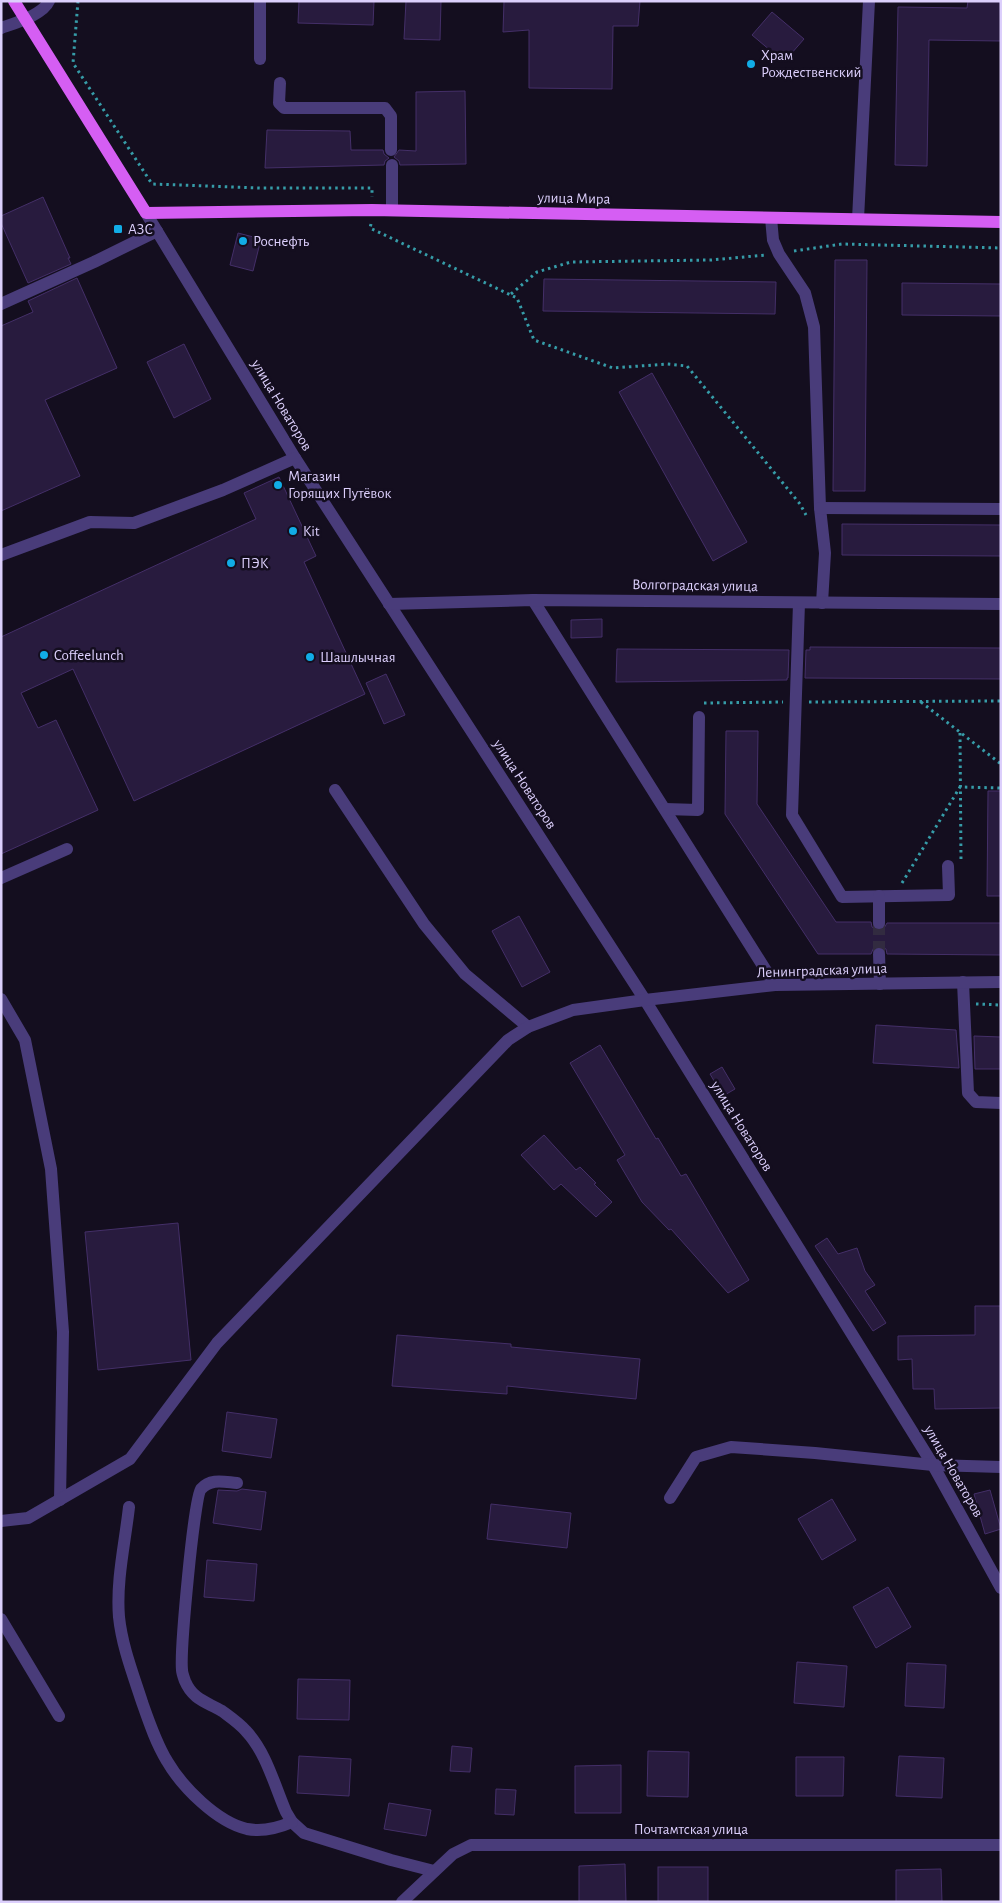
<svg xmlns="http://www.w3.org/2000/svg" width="1002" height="1903" font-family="'Alegreya Sans',sans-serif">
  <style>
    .building { fill: #281b3e; stroke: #442f68 }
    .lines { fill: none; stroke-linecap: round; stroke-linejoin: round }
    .minor-tunnel { stroke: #322b40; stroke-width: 12; stroke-dasharray: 12 6; stroke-linecap: butt }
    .path { stroke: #369ca8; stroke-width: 3; stroke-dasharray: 2.5 4; stroke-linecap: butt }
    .minor { stroke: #493c7a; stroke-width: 12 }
    .major { stroke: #d55ef3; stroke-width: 12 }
    .poi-dot { fill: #11ace6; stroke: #140e1f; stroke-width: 2 }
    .labels { text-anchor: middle; stroke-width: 5; stroke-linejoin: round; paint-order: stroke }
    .poi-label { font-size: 15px; fill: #dccffc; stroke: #140e1f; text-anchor: start }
    .street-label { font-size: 15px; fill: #dccffc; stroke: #140e1f }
  </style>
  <rect width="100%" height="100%" fill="#140e1f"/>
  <g class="building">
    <polygon points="299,1 374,1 373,25 298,23"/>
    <polygon points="406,1 441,1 440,40 404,39"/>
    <polygon points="504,1 640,1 638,26 613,26 612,89 529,88 529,30 503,32"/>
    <polygon points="968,1 1000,1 1001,41 929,40 927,166 895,165 898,7 967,8"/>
    <polygon points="772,12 804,39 784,62 752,35"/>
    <polygon points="465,91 466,164 400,165 399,161 394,157 399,150 416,151 416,92"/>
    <polygon points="267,130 350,131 351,150 383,150 384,154 389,158 385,161 384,165 265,168"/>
    <polygon points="43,197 70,258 68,258 71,264 28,283 1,223 1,216"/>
    <polygon points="238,233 261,239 253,271 230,265"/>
    <polygon points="835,260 867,260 865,491 833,491"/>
    <polygon points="77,278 117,368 45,400 80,476 1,511 1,326 33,312 28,301"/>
    <polygon points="544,279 776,282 775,314 543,311"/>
    <polygon points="902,283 1001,284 1001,316 902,315"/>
    <polygon points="184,344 211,399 174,418 147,362"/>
    <polygon points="652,373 747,542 713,561 619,392"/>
    <polygon points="279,477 316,556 304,562 365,694 134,801 73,669 21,693 38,728 56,720 98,810 1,854 1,637 256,519 244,493"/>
    <polygon points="842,524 1001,525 1001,556 842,555"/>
    <polygon points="602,619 602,637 571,638 571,620"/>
    <polygon points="810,647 1001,648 1001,679 805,678 806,650 810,650"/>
    <polygon points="617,649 789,650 788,678 787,678 787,680 616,682"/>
    <polygon points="386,674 405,715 384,724 366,683"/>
    <polygon points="726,731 758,731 757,804 836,922 871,922 872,927 879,931 883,930 887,923 1001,923 1001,955 887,954 886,949 879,946 874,947 871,954 818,954 725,814"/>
    <polygon points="988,791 1001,791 1001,896 987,896"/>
    <polygon points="519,916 550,972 522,987 492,931"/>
    <polygon points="876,1025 956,1030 959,1068 873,1063"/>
    <polygon points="974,1036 1001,1037 1001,1069 975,1069"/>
    <polygon points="600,1045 656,1139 658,1138 681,1176 686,1174 749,1280 728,1293 671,1229 669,1230 642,1202 617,1160 625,1155 570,1063"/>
    <polygon points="722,1067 735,1089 723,1096 710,1074"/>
    <polygon points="544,1135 576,1170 580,1167 596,1183 594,1184 612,1202 596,1217 561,1184 554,1190 521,1155"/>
    <polygon points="178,1223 191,1360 98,1370 85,1232"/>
    <polygon points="827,1238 838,1254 857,1248 865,1271 875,1285 865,1291 886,1323 873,1331 815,1246"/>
    <polygon points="975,1306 1001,1306 1001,1408 935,1409 934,1389 913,1389 912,1359 898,1360 898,1336 975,1335"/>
    <polygon points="397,1335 511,1344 511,1347 640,1359 636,1399 507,1386 507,1394 392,1386"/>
    <polygon points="227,1412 277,1419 271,1458 222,1451"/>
    <polygon points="242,1489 266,1492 261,1530 213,1523 218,1490 237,1491"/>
    <polygon points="990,1490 1001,1529 985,1534 974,1494"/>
    <polygon points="832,1499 856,1540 822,1560 798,1519"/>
    <polygon points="491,1504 571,1513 567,1548 487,1539"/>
    <polygon points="207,1560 257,1564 254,1601 204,1597"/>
    <polygon points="888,1587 911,1627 876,1648 853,1607"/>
    <polygon points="797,1662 847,1666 844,1707 794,1703"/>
    <polygon points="907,1663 946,1665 944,1708 905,1706"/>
    <polygon points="298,1679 350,1680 349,1720 297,1719"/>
    <polygon points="452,1746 472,1748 470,1772 450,1771"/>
    <polygon points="648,1751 689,1752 688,1797 647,1796"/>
    <polygon points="299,1756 351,1759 349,1796 297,1793"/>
    <polygon points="899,1756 944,1758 942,1798 896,1796"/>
    <polygon points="796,1757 844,1757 843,1796 796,1796"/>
    <polygon points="621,1765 621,1813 575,1813 575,1766"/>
    <polygon points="496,1789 516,1790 514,1815 495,1814"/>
    <polygon points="389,1803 431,1810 426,1836 384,1829"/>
    <polygon points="625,1864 626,1902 579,1902 579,1866"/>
    <rect x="658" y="1867" width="50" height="35"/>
    <polygon points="941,1869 942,1902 896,1902 896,1870"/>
  </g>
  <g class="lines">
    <polyline class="minor-tunnel" points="879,923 879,954"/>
    <g class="path">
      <polyline points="78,1 73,63 152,184 260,188 372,188 372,197"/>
      <polyline points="371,224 370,228 517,298 534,340 613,368 667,364 687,366 800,504 806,515"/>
      <polyline points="794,251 842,244 1001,248"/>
      <polyline points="511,294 537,272 571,262 711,260 766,255"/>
      <polyline points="809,702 1001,701"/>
      <polyline points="921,702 1001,764"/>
      <polyline points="704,703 783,702"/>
      <polyline points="960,733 961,862"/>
      <polyline points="902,883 960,787 1001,788"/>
      <polyline points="976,1004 1001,1005"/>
    </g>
    <g class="minor">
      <polyline points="260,1 260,59"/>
      <path d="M1,28c14,-5 42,-13 48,-27"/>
      <polyline points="280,83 279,103 284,108 385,108 391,116 391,150"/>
      <polyline points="392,165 392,210"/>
      <polyline points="146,213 295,458 645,1000 933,1465 1001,1588"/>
      <polyline points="771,218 773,240 779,254 805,293 814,327 820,508 825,553 822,603"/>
      <polyline points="858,219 869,1"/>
      <polyline points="1,304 94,262 157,231"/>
      <polyline points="820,508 1001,509"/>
      <polyline points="1,555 90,522 134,523 223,490 295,458"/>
      <polyline points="533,600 775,985"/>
      <polyline points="799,603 792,815 842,897 949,895 948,866"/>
      <polyline points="389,604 533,600 1001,604"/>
      <polyline points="335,790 424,924 465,974 528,1027"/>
      <polyline points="665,809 698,810 699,717"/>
      <polyline points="1,878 67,849"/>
      <polyline points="879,896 879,923"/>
      <polyline points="879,954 880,984"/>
      <polyline points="963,982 968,1093 976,1102 1001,1103"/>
      <polyline points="1,999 25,1040 51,1169 63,1332 60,1500"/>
      <path d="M237,1483c-13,-1 -26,-5 -36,6 -7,8 -21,162 -19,181 0,3 2,8 3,11 8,19 22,21 37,30 8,6 17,12 24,20 20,21 28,53 40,81l6,10 12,11 87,27 43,11"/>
      <polyline points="670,1498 696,1457 731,1447 815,1453 933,1465 1001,1467"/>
      <path d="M129,1507c-4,36 -13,74 -10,110 3,29 14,57 23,85 7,20 14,41 25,59 15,26 50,61 80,68 15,3 31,-1 45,-7"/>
      <polyline points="1,1521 28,1518 130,1459 217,1343 508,1040 528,1027 573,1010 645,1000 775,985 1001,982"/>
      <polyline points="1,1619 59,1716"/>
      <polyline points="402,1902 453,1854 471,1845 1001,1845"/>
    </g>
    <polyline class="major" points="14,1 146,213 372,210 1001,222"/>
  </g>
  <g class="poi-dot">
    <circle cx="751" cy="64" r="5"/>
    <rect x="113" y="224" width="10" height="10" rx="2.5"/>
    <circle cx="243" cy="241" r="5"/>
    <circle cx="278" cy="485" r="5"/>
    <circle cx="293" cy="531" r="5"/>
    <circle cx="231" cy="563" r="5"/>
    <circle cx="44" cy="655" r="5"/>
    <circle cx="310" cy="657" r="5"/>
  </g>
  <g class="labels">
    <g class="poi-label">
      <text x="761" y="60">Храм<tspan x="761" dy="17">Рождественский</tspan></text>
      <text x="128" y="234">АЗС</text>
      <text x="253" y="246">Роснефть</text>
      <text x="288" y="481">Магазин<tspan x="288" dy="17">Горящих Путёвок</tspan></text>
      <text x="303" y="536">Kit</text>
      <text x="241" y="568">ПЭК</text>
      <text x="54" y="660">Coffeelunch</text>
      <text x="320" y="662">Шашлычная</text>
    </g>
    <g class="street-label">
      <text transform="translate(574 198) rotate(1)" y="5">улица Мира</text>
      <text transform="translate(282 405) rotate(59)" y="5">улица Новаторов</text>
      <text transform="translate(695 585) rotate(1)" y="5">Волгоградская улица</text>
      <text transform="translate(525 784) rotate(57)" y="5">улица Новаторов</text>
      <text transform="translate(822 970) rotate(-2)" y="5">Ленинградская улица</text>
      <text transform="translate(742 1126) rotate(58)" y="5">улица Новаторов</text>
      <text transform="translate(954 1471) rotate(60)" y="5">улица Новаторов</text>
      <text x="691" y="1834">Почтамтская улица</text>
    </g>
  </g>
  <rect width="1002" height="1903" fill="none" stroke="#dccffc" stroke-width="5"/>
</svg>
